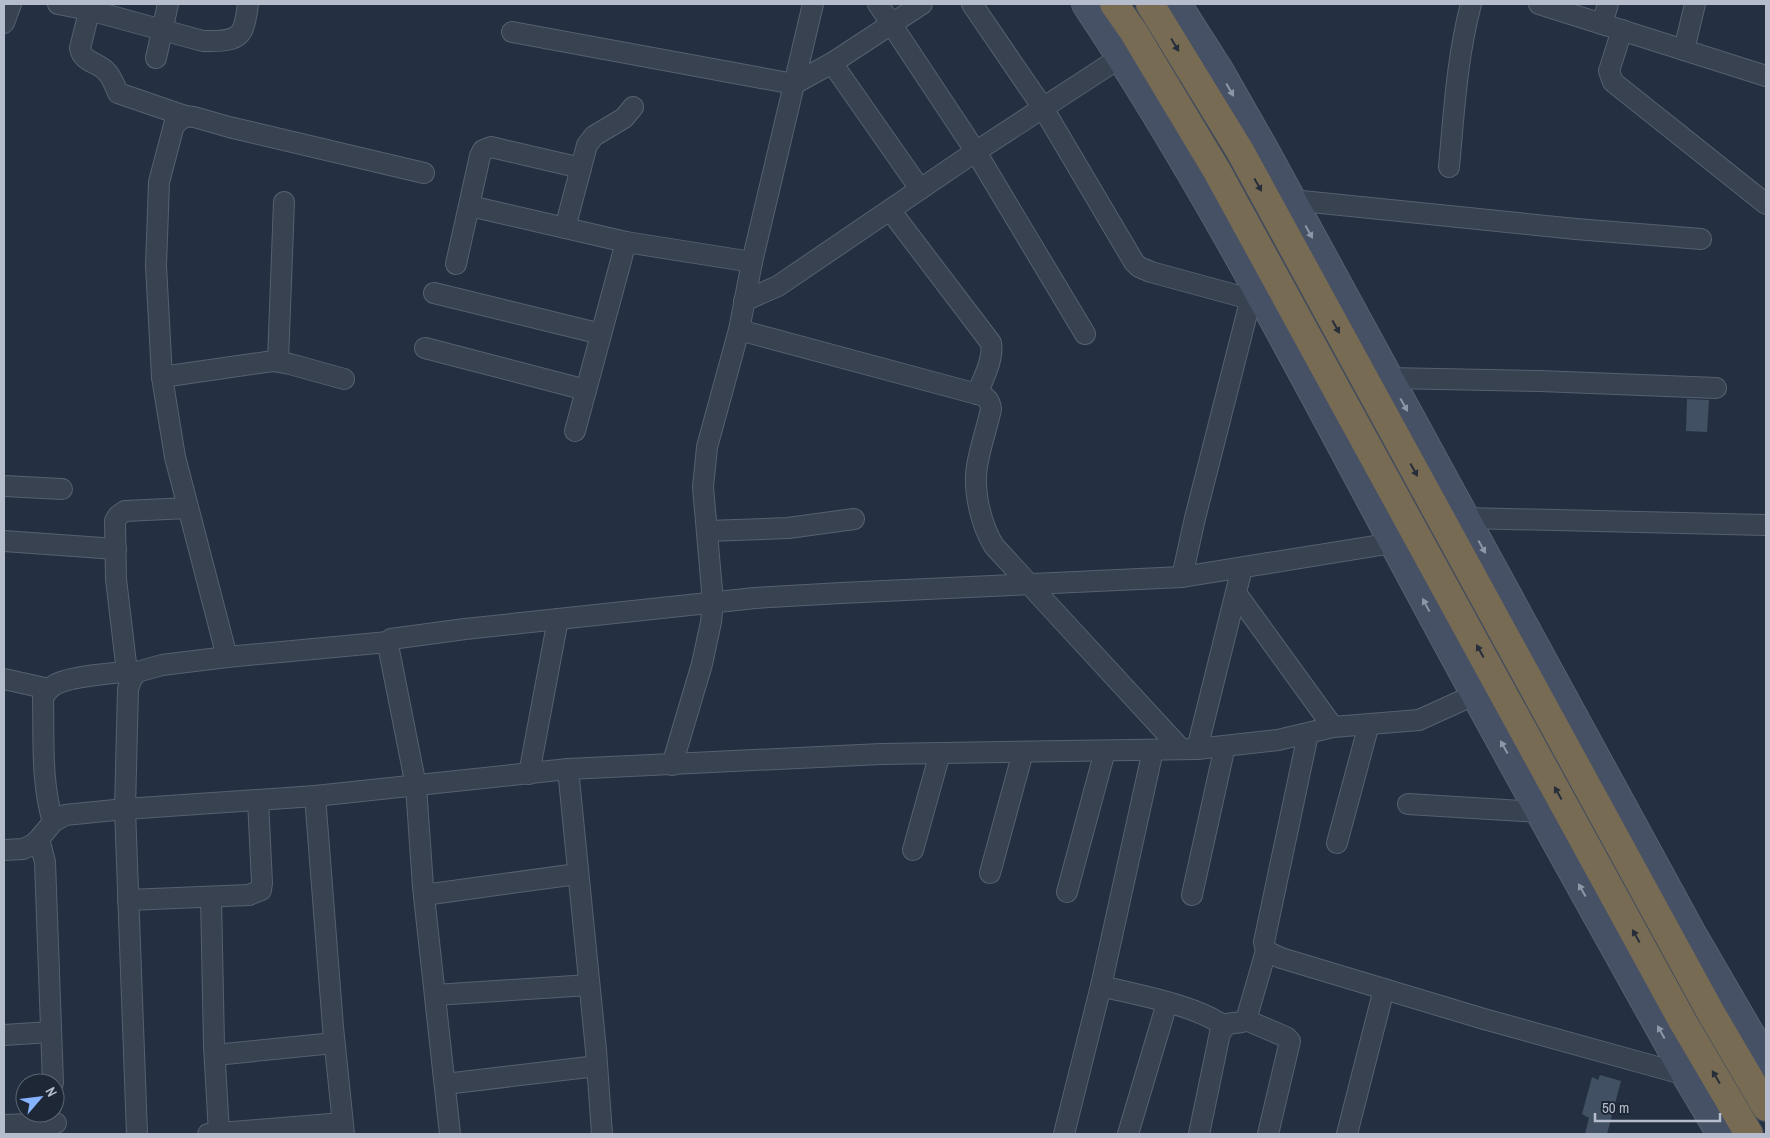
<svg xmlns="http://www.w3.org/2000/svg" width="1770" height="1138" font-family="'Archivo Narrow',sans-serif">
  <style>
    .building { fill: #425064 }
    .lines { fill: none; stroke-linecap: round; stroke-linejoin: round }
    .street-casing { stroke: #56606f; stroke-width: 22 }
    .secondary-casing { stroke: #56606f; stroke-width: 30 }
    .highway-casing { stroke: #434d5c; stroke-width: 30 }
    .street { stroke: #384251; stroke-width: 20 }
    .secondary { stroke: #465165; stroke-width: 28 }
    .highway { stroke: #786b54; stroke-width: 28 }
    .oneway { fill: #262e39 }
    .oneway2 { fill: #8e97a8 }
  </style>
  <rect width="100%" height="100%" fill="#243042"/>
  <g class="building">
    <polygon points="1687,399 1709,400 1707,432 1686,431"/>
    <polygon points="1600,1075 1621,1081 1607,1134 1585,1134 1589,1118 1582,1114 1592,1077 1598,1080"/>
  </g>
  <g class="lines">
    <defs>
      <g id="street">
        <path d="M58,4l31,6 114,31c13,0 35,2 40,-13 3,-7 4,-17 5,-24"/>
        <path d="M91,4l-11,44c2,14 17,14 26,23 6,6 9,15 12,22l67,23"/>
        <polyline points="878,4 976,152 1085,334"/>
        <polyline points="972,4 1043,108 1134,262 1139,267 1151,272 1250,299"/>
        <polyline points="1539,4 1766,76"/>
        <polyline points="4,23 11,4"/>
        <polyline points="1602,24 1608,4"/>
        <polyline points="1622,30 1609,71 1613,82 1766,204"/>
        <polyline points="512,32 794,84 832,63 922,4"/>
        <polyline points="1684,50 1695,4"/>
        <polyline points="156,58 168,4"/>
        <polyline points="832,63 920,189"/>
        <path d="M1449,167c5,-55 8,-110 22,-163"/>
        <polyline points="1292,200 1576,229 1701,239"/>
        <polyline points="470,206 626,242 752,262"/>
        <path d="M890,210l101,133c3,16 -8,36 -14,51"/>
        <polyline points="565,228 587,145 594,136 624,118 633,107"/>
        <polyline points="456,264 480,156 483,150 491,147 581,168"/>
        <polyline points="434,293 601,334"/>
        <polyline points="744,301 778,286 963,160 1121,57"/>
        <path d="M739,330l238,64c9,2 13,6 14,15 -4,19 -11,38 -14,57 -4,25 4,59 17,80l187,203"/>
        <polyline points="425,348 586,390"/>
        <polyline points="278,361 284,202"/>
        <polyline points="162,377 273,361 290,364 344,379"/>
        <polyline points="1389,378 1540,381 1716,388"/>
        <polyline points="575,431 626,242"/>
        <polyline points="4,486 62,489"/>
        <polyline points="1466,518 1766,525"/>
        <polyline points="708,531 788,528 854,519"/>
        <polyline points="4,541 116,549"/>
        <polyline points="1182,577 1195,518 1254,286"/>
        <polyline points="1236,593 1333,727"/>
        <polyline points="227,657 175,457 162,377 156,266 159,182 174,125 185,116 194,117 229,127 424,173"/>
        <polyline points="127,672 116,579 115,521 118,516 125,511 188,508"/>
        <polyline points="4,679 49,689"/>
        <polyline points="1308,734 1264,942 1266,951 1281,958 1484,1019 1686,1075"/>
        <polyline points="1197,749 1242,568"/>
        <polyline points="672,765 702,664 711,622 713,602 703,487 707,447 739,330 752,262 813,4"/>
        <polyline points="568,769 596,1050 602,1134"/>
        <polyline points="529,774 558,619"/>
        <polyline points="315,796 333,1027 344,1134"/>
        <polyline points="1408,804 1539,812"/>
        <path d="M53,822c-12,-40 -9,-82 -10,-123 2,-5 5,-10 10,-13 14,-10 66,-14 84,-14"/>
        <polyline points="39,839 45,862 53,1083"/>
        <polyline points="1337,843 1369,724"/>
        <polyline points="4,850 23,849 32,845 39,839 53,822 65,815 125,809 315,796 568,769 881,754 1197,749 1278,740 1333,727 1419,720 1474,695"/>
        <polyline points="913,850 940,753"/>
        <polyline points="990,873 1023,752"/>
        <polyline points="1067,892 1105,751"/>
        <polyline points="424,895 577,874"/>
        <polyline points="1192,895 1225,746"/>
        <polyline points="211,897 214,1046 219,1133"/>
        <polyline points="128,900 249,895 261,890 262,883 258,800"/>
        <path d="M1101,986c36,9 95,19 123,40"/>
        <polyline points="435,995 589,985"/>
        <polyline points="1246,1020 1286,1037 1290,1041 1268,1134"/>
        <polyline points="4,1035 51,1032"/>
        <polyline points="215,1055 334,1043"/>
        <polyline points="445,1084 597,1066"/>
        <polyline points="4,1125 56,1123"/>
        <polyline points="137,1134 125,809 128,689 131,680 137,672 162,665 227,657 388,642"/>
        <polyline points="208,1134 342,1123"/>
        <polyline points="450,1134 423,887 416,786 388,645 388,642 391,639 465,629 755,598 841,593 1182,577 1393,543"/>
        <polyline points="1064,1134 1101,986 1153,750"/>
        <polyline points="1128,1134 1167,1003"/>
        <polyline points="1199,1134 1220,1033 1227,1024 1242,1022 1246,1020 1266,951"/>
        <polyline points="1347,1134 1384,989"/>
      </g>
      <g id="secondary">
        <path d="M1086,4c121,182 220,376 323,568 90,169 184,336 277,503l35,59"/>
        <polyline points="1177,4 1219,70 1264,149 1691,932 1766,1061"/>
      </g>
      <g id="highway">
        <polyline points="1114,4 1133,31 1217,171 1683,1022 1749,1134"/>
        <polyline points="1150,4 1240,151 1711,1013 1766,1107"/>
      </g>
    </defs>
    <use href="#street" class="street-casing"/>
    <use href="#secondary" class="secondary-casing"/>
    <use href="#highway" class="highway-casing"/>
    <use href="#street" class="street"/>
    <use href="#secondary" class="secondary"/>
    <use href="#highway" class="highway"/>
  </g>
  <defs><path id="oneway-solid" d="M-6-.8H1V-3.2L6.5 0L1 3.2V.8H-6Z" transform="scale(1.25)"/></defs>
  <g class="oneway">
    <use href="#oneway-solid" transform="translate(1175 45) rotate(59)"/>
    <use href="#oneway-solid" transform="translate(1258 185) rotate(61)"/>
    <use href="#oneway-solid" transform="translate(1336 327) rotate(61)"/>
    <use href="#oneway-solid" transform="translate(1414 470) rotate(61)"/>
    <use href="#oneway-solid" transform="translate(1480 651) rotate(-119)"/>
    <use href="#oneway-solid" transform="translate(1558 793) rotate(-119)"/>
    <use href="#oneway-solid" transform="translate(1636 936) rotate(-119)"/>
    <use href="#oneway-solid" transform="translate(1716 1077) rotate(-121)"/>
  </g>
  <g class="oneway2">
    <use href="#oneway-solid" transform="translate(1230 90) rotate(60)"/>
    <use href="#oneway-solid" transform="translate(1309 232) rotate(61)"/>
    <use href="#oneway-solid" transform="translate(1404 405) rotate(61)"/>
    <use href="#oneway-solid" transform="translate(1482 547) rotate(61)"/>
    <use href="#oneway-solid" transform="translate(1426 605) rotate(-118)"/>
    <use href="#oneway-solid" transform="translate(1504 747) rotate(-119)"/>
    <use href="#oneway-solid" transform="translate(1582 890) rotate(-119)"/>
    <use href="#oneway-solid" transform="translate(1661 1032) rotate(-119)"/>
  </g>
  <rect width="1770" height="1138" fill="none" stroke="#b5bdcc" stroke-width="10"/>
  <g transform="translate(40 1098) rotate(62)"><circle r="24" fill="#1d2736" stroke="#5a6372"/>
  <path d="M0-4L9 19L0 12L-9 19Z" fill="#86b3ff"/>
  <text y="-8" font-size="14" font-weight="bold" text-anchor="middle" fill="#b5bdcc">N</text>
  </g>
  <path d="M1595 1113v8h125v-8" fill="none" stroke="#b5bdcc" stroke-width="2.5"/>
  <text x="1602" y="1113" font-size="15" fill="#b5bdcc" stroke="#1d2736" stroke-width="4" paint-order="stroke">50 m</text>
</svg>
